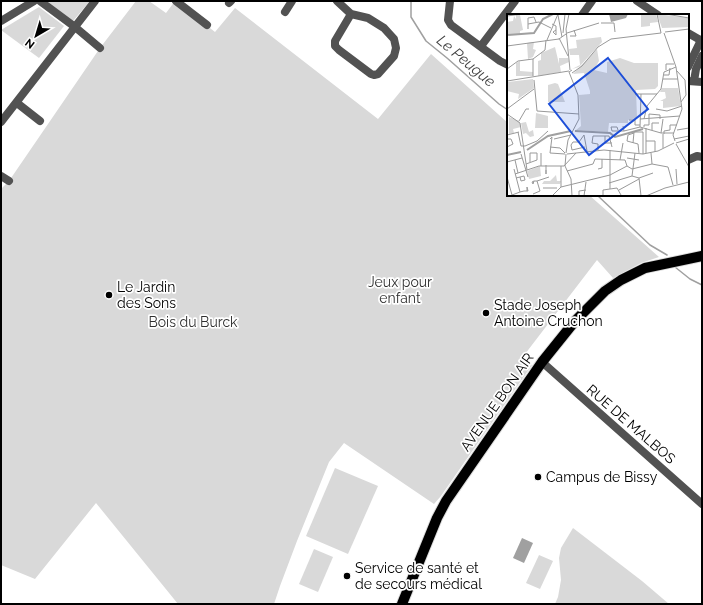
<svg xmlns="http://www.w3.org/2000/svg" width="703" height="605" font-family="Raleway,sans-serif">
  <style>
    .green { fill: #d9d9d9 }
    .water { fill: #a0a0a0 }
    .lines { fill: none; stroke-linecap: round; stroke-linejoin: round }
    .stream { stroke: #a0a0a0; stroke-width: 1.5 }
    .major-casing { stroke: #dbdbdb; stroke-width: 12 }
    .minor { stroke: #525252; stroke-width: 8 }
    .major { stroke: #000; stroke-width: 10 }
    .poi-dot { fill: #000; stroke: #fff; stroke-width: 1.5 }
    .labels { text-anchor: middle; stroke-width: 3.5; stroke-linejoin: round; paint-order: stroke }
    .park-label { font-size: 14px; fill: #303030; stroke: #fff }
    .poi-label { font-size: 14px; fill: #000; stroke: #fff; text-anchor: start }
    .street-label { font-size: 14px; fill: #000; stroke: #fff }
    .water-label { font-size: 15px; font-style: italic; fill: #414141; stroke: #fff }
    .inset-river { fill: none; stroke: #a0a0a0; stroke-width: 2 }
    .inset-road { fill: none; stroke: #999; stroke-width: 1 }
    .view { fill: #1d4ed8; fill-opacity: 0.15; stroke: #1d4ed8; stroke-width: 2 }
    .inset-edge { fill: none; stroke: #000; stroke-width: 2 }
  </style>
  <rect width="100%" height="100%" fill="#fff"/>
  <g class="green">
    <polygon points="49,1 90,1 73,21 49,3"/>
    <polygon points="136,1 149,1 166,13 175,1 176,1 215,32 235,8 378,119 431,54 508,123 508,195 589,195 659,257 641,263 613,278 597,260 522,358 532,365 441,496 434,504 344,443 329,462 297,541 280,586 274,604 178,604 96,503 35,579 1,565 1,189 9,181 100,48"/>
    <polygon points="39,7 64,26 39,58 1,30"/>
    <polygon points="335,468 378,486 348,554 306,536"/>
    <polygon points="573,528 642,581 669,604 555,604 558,597 561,580 559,558 561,548"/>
    <polygon points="314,549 333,557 318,592 299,584"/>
    <polygon points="539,555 553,561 540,589 526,583"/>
  </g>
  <polygon class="water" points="522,538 533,543 524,563 513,558"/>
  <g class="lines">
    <g class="stream">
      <polyline points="411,1 411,17 426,41 447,58 499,104 508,110"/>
      <polyline points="597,195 650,245 667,255"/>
      <polyline points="675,267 690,279 702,285"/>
    </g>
    <defs>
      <polyline id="major" points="402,604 437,518 446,501 542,362 575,321 605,291 621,280 645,268 702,256"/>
    </defs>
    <use href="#major" class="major-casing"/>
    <g class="minor">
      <polyline points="40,1 75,27 100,48"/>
      <polyline points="176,1 207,25"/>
      <polyline points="337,1 351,14 368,18 384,28 394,39 396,48 394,56 378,74 374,75 371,74 339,50 335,46 335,41 351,14"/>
      <polyline points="450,1 448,20 451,25 500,61 508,65"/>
      <polyline points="637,1 658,15"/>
      <polyline points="229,3 231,1"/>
      <polyline points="285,12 292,1"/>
      <polyline points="582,15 592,1"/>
      <polyline points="1,21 34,1"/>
      <polyline points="688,33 702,41"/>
      <polyline points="481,46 515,1"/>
      <polyline points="688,67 701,40"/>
      <polyline points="688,81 702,82"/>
      <polyline points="694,81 696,69 702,56"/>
      <polyline points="17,103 40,121"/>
      <polyline points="1,122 95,1"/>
      <polyline points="688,160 697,156 702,157"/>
      <polyline points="1,176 9,181"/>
      <polyline points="542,362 702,504"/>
    </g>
    <use href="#major" class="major"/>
  </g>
  <g class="poi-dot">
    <circle cx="109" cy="295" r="4"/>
    <circle cx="486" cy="313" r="4"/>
    <circle cx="538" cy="477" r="4"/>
    <circle cx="347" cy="576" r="4"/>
  </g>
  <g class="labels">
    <g class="park-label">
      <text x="400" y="287">Jeux pour<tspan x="400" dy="16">enfant</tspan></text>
      <text x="193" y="327">Bois du Burck</text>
    </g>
    <g class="poi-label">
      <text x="117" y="292">Le Jardin<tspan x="117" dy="16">des Sons</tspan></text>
      <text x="494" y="310">Stade Joseph<tspan x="494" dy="16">Antoine Cruchon</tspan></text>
      <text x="546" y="482">Campus de Bissy</text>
      <text x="355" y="573">Service de santé et<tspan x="355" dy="16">de secours médical</tspan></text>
    </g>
    <g class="street-label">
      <text transform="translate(497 402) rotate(-55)" y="5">AVENUE BON AIR</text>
      <text transform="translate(631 424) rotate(41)" y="5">RUE DE MALBOS</text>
    </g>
    <g class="water-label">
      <text transform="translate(466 61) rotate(40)" y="5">Le Peugue</text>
    </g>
  </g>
  <g transform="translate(507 14)">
    <rect width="182" height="182" fill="#fff"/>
    <path d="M134,0h15l2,8 -8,1v3l-9,1zM150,0l32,4v9l-27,1zM9,1h4l3,15 -3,1v3l-13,1v-13l6,-1 1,-5 2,3zM94,23l1,5 -23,25 -7,2 8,-4 -1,-10h-9l-1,-6 8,-1 -1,-8zM27,28l-1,7 3,1 -3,7 -5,2 -1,-16zM48,33l4,17v-6h9l1,4 -9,4 1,6 -23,4v-15l3,-1v-7zM90,35l2,12 -5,9 13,3v-11l13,-4 14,5h24v23l-3,3 -19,1 1,28 -9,2v3h-19l-1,9 -32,-2 5,-4 -2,-31 11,-1v-3l-6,-18 -11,1zM13,47v10l13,1v4h-17v-13zM26,65l1,9 -16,11 1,-5 -12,-3 1,-9zM48,69l3,1 7,18h-17v-17zM155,74h16l3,18 -18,2v-7h-3l6,-3 -1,-6h-5zM29,99l12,3v12h-13zM2,103l10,4 2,6 -8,2 1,4 -5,1zM19,108l3,10 4,-2 1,6 -4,1 -4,-4 -3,1 -2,-11zM33,152l1,10 -12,3 -2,-8zM49,161l1,6h4l-1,3h-18l2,-3h6z" fill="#d9d9d9"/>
    <path d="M102,0h19l-2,4 -15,4z" fill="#a0a0a0"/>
    <path class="inset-river" d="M0,21l27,-2 9,-14 10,-5M68,117l35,2 5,4 28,-8M20,136l21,-14 23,-5M0,141l14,-3"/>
    <path class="inset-road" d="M62,0l-3,15 4,41M150,0l4,19M159,0l23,4M51,1l4,22M0,2l15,-2M94,9h13l1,9M21,10l11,-2 12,6M45,10l4,2v9l-3,-3 3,-2M21,15v-11l6,-1 2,5M158,18l24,-3M56,19l2,-19M60,19l32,-10M157,19l12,34 6,42 -9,26 2,6M63,22h6l-2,-6M52,24l9,18M40,26l11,-26M0,32l52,-7 7,-5M26,45v17M0,55l11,-8 15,-2 12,-9 1,-10M159,56v-6h8M170,57l8,9 1,15 -5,7M65,59l10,-7 16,-19 13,-8 50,-6M157,61h5l1,-7M156,65h15M27,66l3,31 42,3M0,67l62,-10M128,80h22M0,95l27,-20M149,95l11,2 15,-5M0,100l13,9 7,47M133,105l40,-3M137,105l3,-13 14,-17 3,-17 12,-5M122,106h6v5h5M12,107l7,-12h3M133,113l1,-33M137,113v-2h5v-11l11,1v4M139,114v25M111,116l-1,-3h-6l1,4h12l-1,-5M145,116v-7h7M170,116l12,-2M117,117l16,-4 21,6h13M11,118l3,14h4M127,119l-6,2 -1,6 11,3 1,9M154,119l2,-14M156,120v14M157,120v-3l6,-1v-5h7M0,121l12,-3M98,122v7h7M0,125h4l2,5 -6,3M43,125l2,-2 -2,16 15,1M47,125l17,-4M167,125l15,-3M139,127h9v11M126,129l1,-11h9v22M169,129l13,-4M169,130l13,23M18,132l12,-5 11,-10M43,133l10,1 5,5M78,133l-13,3 -1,-5 2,-3h6l5,-7 3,16M91,136v-6l-6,-1 1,-7h16l3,11M34,139v13M59,139l2,-13 11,-21 -1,-24 -9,-23 3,-2M128,139l-3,23 7,2 2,18M144,139l1,11 16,3 5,18M14,140l7,23M59,140l-1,12 6,13 1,17M60,140l37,-4 39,4 15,-3 16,-8M120,144l12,2M8,146l3,13M113,146l3,-17M0,148l15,-4M19,150l11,-4v-7h-7v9M91,155l4,-1v-9M125,155l20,-5M169,155l1,15M39,156v4v-9M60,157l26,-7 2,-5 30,1 2,6 5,3M8,160l24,-8h25l12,-13M0,163l5,18M9,164l8,-2 1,4 -4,1 -1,-4M132,164l14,-5M30,167l12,-4M102,169l23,-7M54,173l49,-12 17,-9M36,174h14M103,175l7,-1 4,7M112,176l20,-11M13,178l4,-1h4l-1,-4v4M26,180l7,-3 -3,-10h-3l-2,1 1,2 1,-3M5,181l8,-3 -6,-23M45,182l9,-9v-21M72,182v-5l7,-1M77,182l2,-14M96,182v-6l7,-1v-39M139,182l19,-8 24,-6"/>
    <path class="view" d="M101,44l40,51 -59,46 -40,-51z"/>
    <rect width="182" height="182" class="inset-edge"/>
  </g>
  <rect width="703" height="605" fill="none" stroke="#000000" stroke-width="4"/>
  <g transform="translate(36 36) rotate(218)" stroke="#ffffff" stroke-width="3" paint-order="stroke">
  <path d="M0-3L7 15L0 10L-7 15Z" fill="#000000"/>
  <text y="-6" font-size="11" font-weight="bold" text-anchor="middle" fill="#000000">N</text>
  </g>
</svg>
